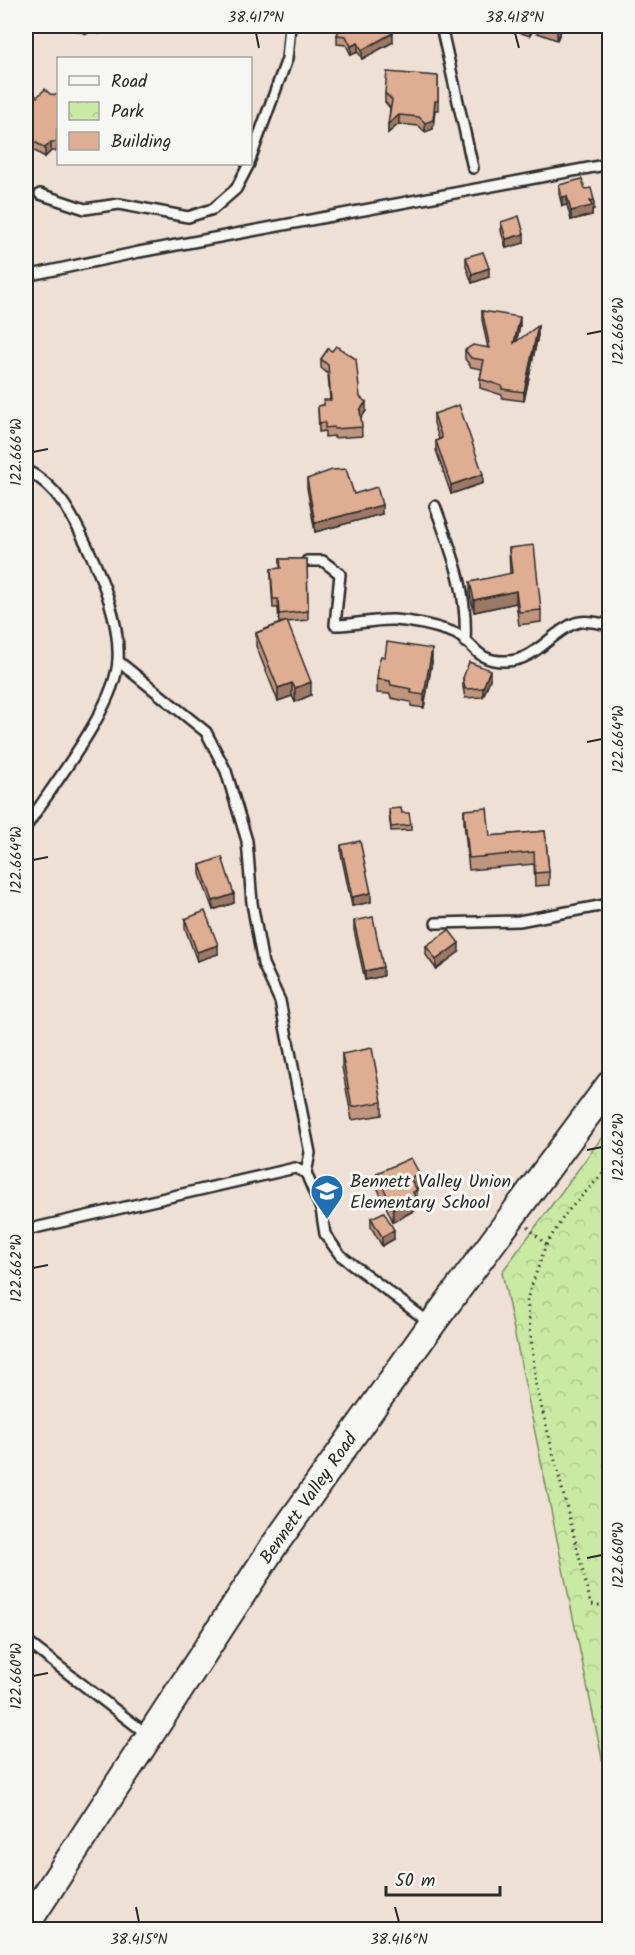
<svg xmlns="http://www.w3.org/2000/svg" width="635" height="1955" font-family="Kalam,sans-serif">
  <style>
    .park { fill: url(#park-crowns); stroke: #7a8a66; stroke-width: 1.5 }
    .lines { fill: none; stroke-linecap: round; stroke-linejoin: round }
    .lane-casing { stroke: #2b2b2b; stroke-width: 14 }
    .secondary-casing { stroke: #2b2b2b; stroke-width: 30 }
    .path { stroke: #2b2b2b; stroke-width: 3; stroke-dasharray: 1.5 4.5; stroke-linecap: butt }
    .lane { stroke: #f6f6f2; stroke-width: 9 }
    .secondary { stroke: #f6f6f2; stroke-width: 26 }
    .wall { fill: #c0957e; stroke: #2b2b2b; stroke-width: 1.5 }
    .shaded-wall { fill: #9c7966; stroke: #2b2b2b; stroke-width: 1.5 }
    .building { fill: #dfad92; stroke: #2b2b2b; stroke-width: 1.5 }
    .ticks { fill: none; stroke: #2b2b2b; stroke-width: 2 }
    .labels { text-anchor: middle; stroke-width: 6; stroke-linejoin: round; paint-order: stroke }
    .poi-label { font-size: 18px; fill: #2b2b2b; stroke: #f6f6f2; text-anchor: start }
    .street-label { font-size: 18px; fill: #2b2b2b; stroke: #f6f6f2 }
    .neatline { fill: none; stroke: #2b2b2b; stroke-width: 2 }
    .ticks-label { font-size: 15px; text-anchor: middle; fill: #2b2b2b }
  </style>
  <defs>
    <pattern id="park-crowns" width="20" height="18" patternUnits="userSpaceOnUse" patternTransform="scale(1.5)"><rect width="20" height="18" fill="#c9eaa2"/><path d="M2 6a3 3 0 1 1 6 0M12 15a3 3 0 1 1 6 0" fill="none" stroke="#adc98c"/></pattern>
  </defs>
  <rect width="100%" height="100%" fill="#efe0d5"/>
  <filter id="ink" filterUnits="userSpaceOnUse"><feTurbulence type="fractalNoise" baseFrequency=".0167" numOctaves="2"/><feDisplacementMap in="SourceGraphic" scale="12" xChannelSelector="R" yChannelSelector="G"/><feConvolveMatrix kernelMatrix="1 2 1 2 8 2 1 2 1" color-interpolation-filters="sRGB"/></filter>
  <g filter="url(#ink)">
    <polygon class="park" points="609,1128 609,1792 502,1272"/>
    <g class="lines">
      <defs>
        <g id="lane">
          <polyline points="441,26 473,168"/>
          <polyline points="250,160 287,59 290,26"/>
          <polyline points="40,194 85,209 119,204 188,217 213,209 236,189 249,164"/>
          <polyline points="26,276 139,252 610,164"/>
          <path d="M26,470c32,16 46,45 61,76 16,34 33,76 31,114 -2,47 -67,127 -92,167"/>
          <path d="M435,506c17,48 33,84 30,136"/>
          <path d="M307,561h16l17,13 -5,51c19,0 40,-6 59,-5 19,1 40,6 58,12 22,8 21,30 54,29 28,0 44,-27 67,-37 11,-5 26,-1 37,1"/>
          <polyline points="118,661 206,732 226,771 247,841 252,903 263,964 280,1001 310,1153 306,1173"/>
          <polyline points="436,923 519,921 610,904"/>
          <polyline points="26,1230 295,1168 306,1173 321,1209 325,1234 340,1255 430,1323"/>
          <polyline points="26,1641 148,1735"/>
        </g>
        <polyline id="secondary" points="26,1925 273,1547 432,1324 610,1084"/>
      </defs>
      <use href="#lane" class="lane-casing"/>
      <use href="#secondary" class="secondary-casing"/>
      <g class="path">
        <polyline points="528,1227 546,1245 527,1299 536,1385 591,1604 605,1606"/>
        <polyline points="546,1245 566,1213 610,1166"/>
      </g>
      <use href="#lane" class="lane"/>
      <use href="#secondary" class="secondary"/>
    </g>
    <g class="wall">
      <polygon points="72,26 103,26 100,34 89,31 87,34 72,29"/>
      <polygon points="338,26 389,26 393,42 362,59 358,52 351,55 346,45 337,44 337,35 339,30"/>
      <polygon points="502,26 563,26 557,40 532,31 530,36"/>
      <polygon points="438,76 438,110 435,110 433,129 425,132 419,126 399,124 388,133 390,108 385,102 385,93"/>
      <polygon points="27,87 57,138 57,151 51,151 45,157 33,150 33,132 27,132"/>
      <polygon points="559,185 585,189 594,209 592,210 592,215 571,220 567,205 562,206 559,194"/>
      <polygon points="501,222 524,243 506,248 501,231"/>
      <polygon points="466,257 489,277 472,283 466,266"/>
      <polygon points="482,311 520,326 516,341 538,335 524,401 502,398 502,395 480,388 480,379 482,369 471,367 465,359 465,350 488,348 482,320"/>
      <polygon points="328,349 360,397 366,411 361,418 362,436 334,438 334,436 325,437 325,431 319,432 318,406 324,405 330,400 328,374 321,368 321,359"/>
      <polygon points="434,414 483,483 451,494 436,450 436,441 439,439 434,423"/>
      <polygon points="307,479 354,494 382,514 315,532 307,488"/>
      <polygon points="509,548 541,610 541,622 519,625 516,603 474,612 470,594 470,582 510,574"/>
      <polygon points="280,559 307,559 308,620 287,622 311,695 295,702 292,696 278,701 256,646 256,633 283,622 279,623 278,608 273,608 271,578 271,569 280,569"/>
      <polygon points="432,662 424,708 411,706 411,702 391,698 390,694 377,693 377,679"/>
      <polygon points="463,678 490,679 483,697 465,698 463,687"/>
      <polygon points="464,810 490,836 545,831 549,872 549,885 535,886 534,864 469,870 464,822"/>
      <polygon points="389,813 402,813 411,825 411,830 391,831"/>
      <polygon points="341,845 371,902 352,906 341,854"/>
      <polygon points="200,865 234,903 213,910 200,874"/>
      <polygon points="185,919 218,954 197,961 185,928"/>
      <polygon points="354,921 383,976 365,980 354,930"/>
      <polygon points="426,946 459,952 436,969 426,955"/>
      <polygon points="342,1054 382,1102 382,1115 352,1120 342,1067"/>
      <polygon points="377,1173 419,1187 416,1188 417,1204 415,1204 415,1210 393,1222 377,1187"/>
      <polygon points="371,1218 394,1239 382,1246 371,1227"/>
    </g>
    <g class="shaded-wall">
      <polygon points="530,26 532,26 532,31 530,36"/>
      <polygon points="559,26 563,26 557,40 557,31"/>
      <polygon points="393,33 393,42 362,59 362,50"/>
      <polygon points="358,43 358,52 351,55 351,46"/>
      <polygon points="435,101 433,129 425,132 425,123"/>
      <polygon points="399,115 399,124 388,133 388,124"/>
      <polygon points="51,142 51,151 45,157 45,148"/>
      <polygon points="567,196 567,205 562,206 562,197"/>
      <polygon points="594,200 594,209 592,210 592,215 571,220 571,211"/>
      <polygon points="524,234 524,243 506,248 506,239"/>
      <polygon points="489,268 489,277 472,283 472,274"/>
      <polygon points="520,317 520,326 514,352 514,343"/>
      <polygon points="538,326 538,335 524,401 524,392"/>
      <polygon points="366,402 366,411 360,419 360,410"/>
      <polygon points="483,474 483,483 451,494 451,485"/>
      <polygon points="382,505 382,514 315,532 315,523"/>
      <polygon points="516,591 516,603 474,612 474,600"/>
      <polygon points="432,649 432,662 424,708 424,695"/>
      <polygon points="490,670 490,679 483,697 483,688"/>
      <polygon points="311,682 311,695 295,702 295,688"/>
      <polygon points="292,683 292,696 278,701 278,688"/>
      <polygon points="371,893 371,902 352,906 352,897"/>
      <polygon points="234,894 234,903 213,910 213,901"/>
      <polygon points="459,943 459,952 436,969 436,960"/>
      <polygon points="218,945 218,954 197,961 197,952"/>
      <polygon points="383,967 383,976 365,980 365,971"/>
      <polygon points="419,1173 419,1187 410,1191 410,1178"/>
      <polygon points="417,1190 417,1204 415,1204 415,1210 393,1222 393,1209 413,1192"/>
      <polygon points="394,1230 394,1239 382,1246 382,1237"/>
    </g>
    <g class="building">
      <polygon points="341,26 389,26 393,33 362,50 358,43 351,46 346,36 337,35"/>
      <polygon points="542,26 559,26 557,31"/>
      <polygon points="387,72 438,76 438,101 435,101 433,120 425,123 419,117 399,115 388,124 392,100 385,93"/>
      <polygon points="27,87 37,97 45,89 50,94 58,95 58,128 57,129 57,142 51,142 45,148 33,141 33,123 27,123"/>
      <polygon points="582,179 585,189 591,188 594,200 590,201 592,206 571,211 567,196 562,197 559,185"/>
      <polygon points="519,216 524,234 506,239 501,222"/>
      <polygon points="483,252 489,268 472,274 466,257"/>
      <polygon points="482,311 520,317 514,343 538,326 524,392 502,389 502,386 480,379 484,360 471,358 465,350 473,345 490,348"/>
      <polygon points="336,346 356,359 360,397 366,402 360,410 362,427 334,429 334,427 325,428 325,422 319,423 318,406 324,405 324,400 331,400 328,365 321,359 328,349 332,351"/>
      <polygon points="459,405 483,474 451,485 436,441 442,438 434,414"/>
      <polygon points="346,469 354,494 377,487 382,505 315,523 307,479 332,470"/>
      <polygon points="534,545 541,610 519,612 516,591 474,600 470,582 512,573 509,548"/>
      <polygon points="280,559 307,559 308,611 279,614 278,599 273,599 271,569 281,568"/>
      <polygon points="287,621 311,682 295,688 292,683 278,688 256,633"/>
      <polygon points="387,642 432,649 424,695 411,693 412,689 391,685 390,681 377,679 379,661 381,656 385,657"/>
      <polygon points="469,662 490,670 483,688 465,689 463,678"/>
      <polygon points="401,808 402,813 409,813 411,825 391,827 389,809"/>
      <polygon points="487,808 490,836 545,831 549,872 535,873 534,852 469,858 464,810"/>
      <polygon points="360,841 371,893 352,897 341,845"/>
      <polygon points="222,857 234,894 213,901 200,865"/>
      <polygon points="205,911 218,945 197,952 185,919"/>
      <polygon points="373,917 383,967 365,971 354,921"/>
      <polygon points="449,930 459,943 436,960 426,946"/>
      <polygon points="372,1048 382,1102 352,1107 342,1054"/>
      <polygon points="411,1158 419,1173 410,1178 417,1190 413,1192 415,1197 393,1209 377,1173"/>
      <polygon points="384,1212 394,1230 382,1237 371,1218"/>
    </g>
  </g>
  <path class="ticks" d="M256,33l3,15M515,33l4,15M587,334l15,-3M33,452l15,-3M587,742l15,-3M33,860l15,-3M587,1150l15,-3M33,1268l15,-3M587,1558l15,-3M33,1676l15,-3M136,1907l3,15M395,1907l4,15"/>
  <defs>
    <symbol id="school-pin" viewBox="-11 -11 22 30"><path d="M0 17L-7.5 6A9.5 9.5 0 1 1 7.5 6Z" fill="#1f6fb2" stroke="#f6f6f2"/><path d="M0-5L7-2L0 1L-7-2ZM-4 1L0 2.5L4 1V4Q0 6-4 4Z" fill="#fff"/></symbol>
  </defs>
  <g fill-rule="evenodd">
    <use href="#school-pin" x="308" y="1172" width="38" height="52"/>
  </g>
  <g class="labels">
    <g class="poi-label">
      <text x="350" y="1187">Bennett Valley Union<tspan x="350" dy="21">Elementary School</tspan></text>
    </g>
    <g class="street-label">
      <text transform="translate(308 1498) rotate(-55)" y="6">Bennett Valley Road</text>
    </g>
  </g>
  <rect width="635" height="1955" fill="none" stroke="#f6f6f2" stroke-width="66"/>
  <rect x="57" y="57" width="195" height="108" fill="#f6f6f2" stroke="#a5a5a2" stroke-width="1.5"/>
  <rect x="69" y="76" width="30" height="9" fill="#f6f6f2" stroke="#a5a5a2" stroke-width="1.5"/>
  <text x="111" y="87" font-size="18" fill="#2b2b2b">Road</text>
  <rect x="69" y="102" width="30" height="18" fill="url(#park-crowns)" stroke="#a5a5a2" stroke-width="1.5"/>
  <text x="111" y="117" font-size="18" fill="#2b2b2b">Park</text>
  <rect x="69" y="132" width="30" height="18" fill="#dfad92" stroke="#a5a5a2" stroke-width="1.5"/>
  <text x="111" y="147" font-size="18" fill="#2b2b2b">Building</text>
  <path d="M386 1886v9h114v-9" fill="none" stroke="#2b2b2b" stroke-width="3"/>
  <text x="395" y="1886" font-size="18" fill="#2b2b2b" stroke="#f6f6f2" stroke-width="4.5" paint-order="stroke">50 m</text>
  <rect x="33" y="33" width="569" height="1889" class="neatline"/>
  <g class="ticks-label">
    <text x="256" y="22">38.417°N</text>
    <text x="515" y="22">38.418°N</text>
    <text transform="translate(618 331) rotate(-90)" y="5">122.666°W</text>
    <text transform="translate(16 452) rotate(-90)" y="5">122.666°W</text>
    <text transform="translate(618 739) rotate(-90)" y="5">122.664°W</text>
    <text transform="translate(16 860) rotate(-90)" y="5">122.664°W</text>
    <text transform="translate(618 1147) rotate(-90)" y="5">122.662°W</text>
    <text transform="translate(16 1268) rotate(-90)" y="5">122.662°W</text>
    <text transform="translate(618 1555) rotate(-90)" y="5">122.660°W</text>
    <text transform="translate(16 1676) rotate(-90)" y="5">122.660°W</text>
    <text x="139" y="1944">38.415°N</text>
    <text x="399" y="1944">38.416°N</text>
  </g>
</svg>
